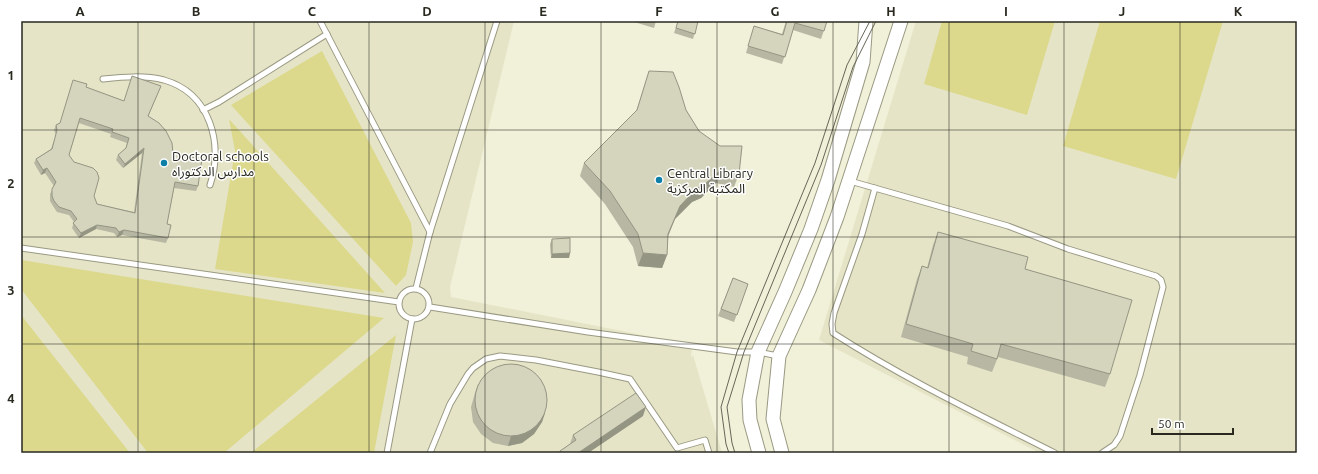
<svg xmlns="http://www.w3.org/2000/svg" width="1318" height="474" font-family="Ubuntu,'Noto Sans Arabic',sans-serif">
  <style>
    .built { fill: #e5e4c6 }
    .green { fill: #dcd98c }
    .lines { fill: none; stroke-linecap: round; stroke-linejoin: round }
    .service-casing { stroke: #9a9983; stroke-width: 7 }
    .tertiary-casing { stroke: #9a9983; stroke-width: 15 }
    .service { stroke: #fff; stroke-width: 5 }
    .tertiary { stroke: #fff; stroke-width: 13 }
    .tram { stroke: #676659; stroke-width: 1 }
    .wall { fill: #b7b7a3; fill-rule: evenodd }
    .shaded-wall { fill: #959584 }
    .building { fill: #d5d5bd; stroke: #959584; fill-rule: evenodd }
    .grid { fill: none; stroke: #292920; stroke-width: 1; stroke-opacity: 0.55 }
    .poi-dot { fill: #0e7fa7; stroke: #fff; stroke-width: 1.5 }
    .labels { text-anchor: middle; stroke-width: 3; stroke-linejoin: round; paint-order: stroke }
    .poi-label { font-size: 13px; fill: #292920; stroke: #fff; text-anchor: start }
    .neatline { fill: none; stroke: #292920; stroke-width: 1.5 }
    .grid-label { font-size: 13px; text-anchor: middle; font-weight: bold; fill: #292920 }
  </style>
  <rect width="100%" height="100%" fill="#f1f0d8"/>
  <g class="built">
    <polygon points="21,21 514,21 450,287 451,297 692,345 691,358 693,355 722,453 21,453"/>
    <polygon points="916,21 1297,21 1297,453 1040,453 819,340"/>
  </g>
  <g class="green">
    <polygon points="942,21 1055,21 1027,115 924,84"/>
    <polygon points="1100,21 1223,21 1176,179 1063,146"/>
    <polygon points="322,51 411,223 413,242 406,275 396,286 231,105"/>
    <polygon points="229,119 385,293 215,269 235,151"/>
    <polygon points="21,260 384,318 224,453 148,453 21,289"/>
    <polygon points="21,315 130,453 21,453"/>
    <polygon points="396,335 374,453 251,453"/>
  </g>
  <g class="lines">
    <defs>
      <g id="service">
        <polyline points="320,21 430,232"/>
        <path d="M103,79c20,-2 41,-4 61,1 46,13 60,64 46,105"/>
        <polyline points="203,110 219,102 327,34"/>
        <polyline points="850,181 1008,226 1068,249 1156,276 1161,280 1163,287 1140,375 1120,436 1114,445 1102,453"/>
        <path d="M875,188l-13,46 -28,79 -2,11 1,9c70,45 147,82 222,120"/>
        <polyline points="21,248 399,302"/>
        <polyline points="416,288 430,232 497,21"/>
        <circle cx="414" cy="304" r="15"/>
        <polyline points="430,307 588,332 737,352 758,352 778,356"/>
        <polyline points="387,453 412,319"/>
        <polyline points="430,453 450,404 468,374 473,368 486,359 500,356 536,360 598,372 630,379 677,448 705,440 709,453"/>
      </g>
      <g id="tertiary">
        <polyline points="759,453 750,420 749,400 758,352 785,292 811,229 828,180 863,62 866,21"/>
        <polyline points="782,453 773,419 779,356 809,290 837,217 901,21"/>
      </g>
    </defs>
    <use href="#service" class="service-casing"/>
    <use href="#tertiary" class="tertiary-casing"/>
    <use href="#service" class="service"/>
    <use href="#tertiary" class="tertiary"/>
    <g class="tram">
      <polyline points="729,453 726,444 721,407 737,352 815,163 847,65 870,21"/>
      <polyline points="735,453 732,443 727,407 744,352 821,165 853,67 876,21"/>
    </g>
  </g>
  <g class="wall">
    <polygon points="631,21 656,21 654,28"/>
    <polygon points="678,21 698,21 693,39 674,33"/>
    <polygon points="786,21 827,21 821,39 793,30 782,64 746,53 754,26 782,34"/>
    <polygon points="649,71 686,110 699,131 739,174 734,187 716,183 701,198 692,202 675,219 668,237 667,255 662,268 638,266 633,247 605,204 580,176 584,163 636,112"/>
    <path d="M161,86l-13,31 25,36 25,33 -2,5 -22,-3 -7,36 1,14 -2,5 -44,-8 -5,2 -3,-4 -18,-4 -17,9 -7,-10 2,-6 -5,-7 -12,-3 -4,-6 -3,-5v-7l4,-8 -9,-13 -4,2 -7,-12 2,-4 15,-10 5,-14 -2,-5 2,-5 4,-2 26,-36 38,14zM79,123l32,11 -1,3 17,6 -1,5 -8,7 -2,5 7,8 19,-15 -8,59 -37,-8 -3,-8 -25,-41z"/>
    <polygon points="938,232 1025,269 1110,374 1105,387 998,357 992,372 967,364 968,357 901,337 917,279 922,266 927,268 933,245"/>
    <polygon points="552,239 570,253 569,258 551,258 550,244"/>
    <polygon points="733,278 748,284 734,322 718,316"/>
    <polygon points="478,384 545,413 542,422 534,434 522,443 508,446 493,443 481,434 473,422 471,407 475,393"/>
    <polygon points="643,416 588,453 559,453 560,451 570,444 573,435"/>
  </g>
  <g class="shaded-wall">
    <polygon points="144,148 142,153 123,168 125,164"/>
    <polygon points="47,168 45,173 41,175 43,170"/>
    <polygon points="721,170 716,183 701,198 692,202 675,219 663,247 668,234 680,206 696,189"/>
    <polygon points="97,225 96,229 79,238 81,233"/>
    <polygon points="124,230 122,235 117,237 119,232"/>
    <polygon points="570,253 569,258 551,258 552,254"/>
    <polygon points="643,253 667,255 662,268 638,266"/>
    <polygon points="646,407 643,416 588,453 578,453"/>
    <polygon points="545,413 542,422 534,434 522,443 508,446 511,436"/>
  </g>
  <g class="building">
    <polygon points="678,21 698,21 695,34 676,28"/>
    <polygon points="787,21 827,21 824,31 795,23 785,57 748,46 754,26 783,35"/>
    <polygon points="649,71 673,72 679,87 686,110 699,131 720,146 742,146 739,174 721,170 705,184 696,189 680,206 668,234 667,255 643,253 638,234 610,191 584,163 637,110"/>
    <path d="M132,76l29,10 -13,30 11,7 7,8 6,12 1,10 29,6 -4,27 -23,-4 -8,42 4,1 -3,13 -44,-8 -5,2 -3,-4 -19,-3 -16,8 -8,-10 4,-4 -6,-8 -12,-4 -5,-6 -2,-5v-7l4,-7 -9,-14 -4,2 -7,-11 16,-10 5,-19 -1,-5 4,-2 13,-43 14,4 -1,3 38,14zM80,118l33,11 -1,3 17,6 -3,10 -8,7 7,9 19,-16 -9,65 -38,-9 -3,-8 5,-18 -2,-6 -4,-4 -19,-6 -5,-7z"/>
    <polygon points="938,232 1028,257 1025,269 1132,300 1110,374 1001,344 997,359 971,351 973,344 906,324 922,266 928,268"/>
    <polygon points="570,238 570,253 552,254 552,239"/>
    <polygon points="733,278 748,284 737,315 721,309"/>
    <circle cx="511" cy="400" r="36"/>
    <polygon points="636,393 646,407 578,453 561,453 560,451 576,440 573,435"/>
  </g>
  <path class="grid" d="M138,21v432M254,21v432M369,21v432M485,21v432M601,21v432M717,21v432M833,21v432M949,21v432M1064,21v432M1180,21v432M21,130h1276M21,237h1276M21,344h1276"/>
  <g class="poi-dot">
    <circle cx="164" cy="163" r="4"/>
    <circle cx="659" cy="180" r="4"/>
  </g>
  <g class="labels">
    <g class="poi-label">
      <text x="172" y="161">Doctoral schools<tspan x="172" dy="15">مدارس الدكتوراه</tspan></text>
      <text x="667" y="178">Central Library<tspan x="667" dy="15">المكتبة المركزية</tspan></text>
    </g>
  </g>
  <rect width="1318" height="474" fill="none" stroke="#ffffff" stroke-width="44"/>
  <path d="M1152 428v6h81v-6" fill="none" stroke="#292920" stroke-width="2"/>
  <text x="1158" y="428" font-size="12" fill="#292920" stroke="#ffffff" stroke-width="3" paint-order="stroke">50 m</text>
  <rect x="22" y="22" width="1274" height="430" class="neatline"/>
  <g class="grid-label">
    <text x="80" y="16">A</text>
    <text x="196" y="16">B</text>
    <text x="312" y="16">C</text>
    <text x="427" y="16">D</text>
    <text x="543" y="16">E</text>
    <text x="659" y="16">F</text>
    <text x="775" y="16">G</text>
    <text x="891" y="16">H</text>
    <text x="1006" y="16">I</text>
    <text x="1122" y="16">J</text>
    <text x="1238" y="16">K</text>
    <text x="11" y="80">1</text>
    <text x="11" y="188">2</text>
    <text x="11" y="295">3</text>
    <text x="11" y="403">4</text>
  </g>
</svg>
